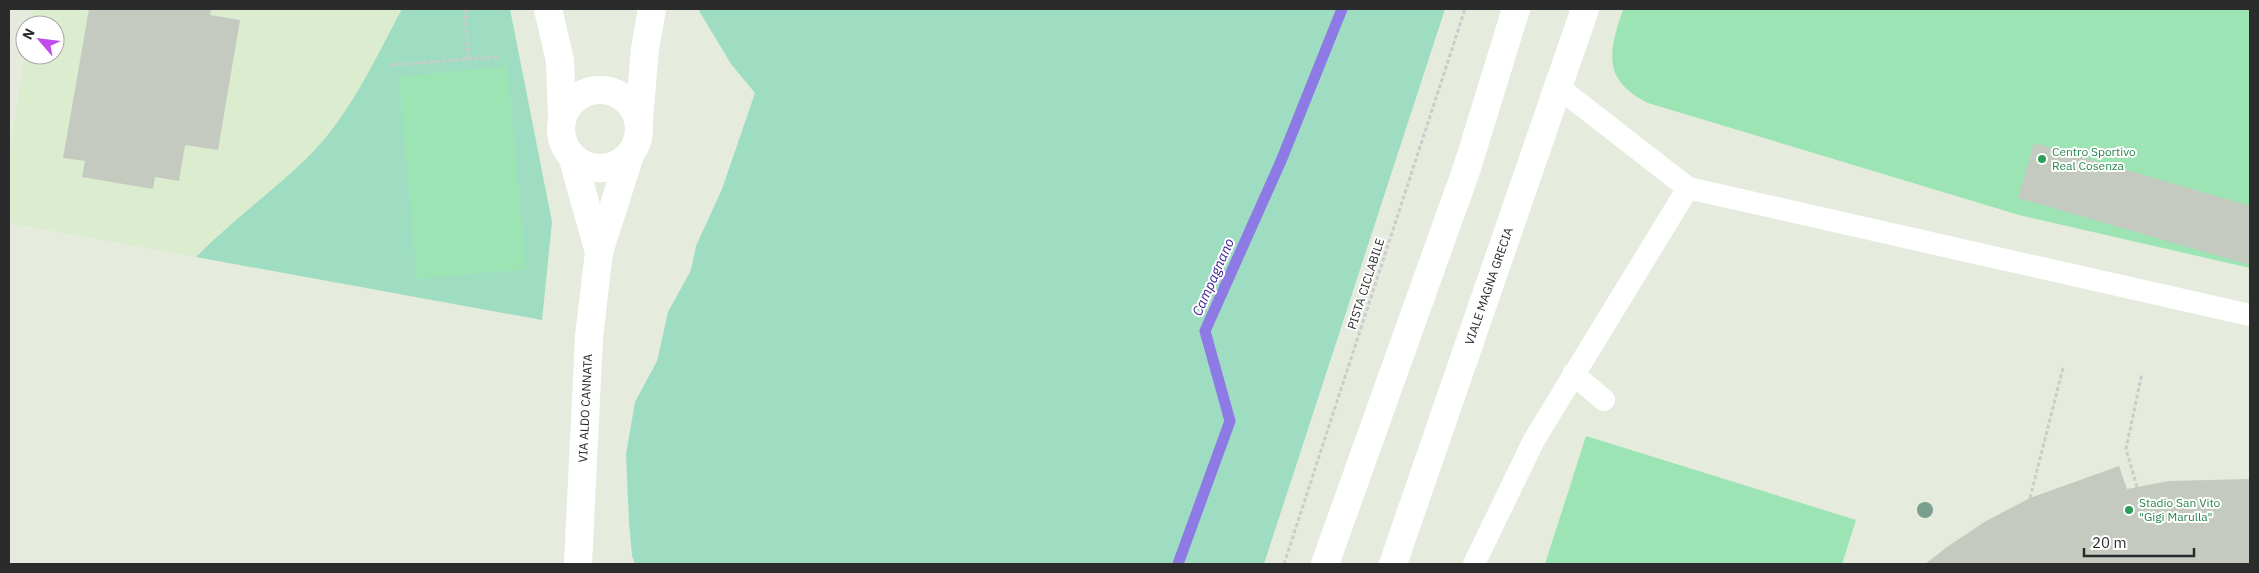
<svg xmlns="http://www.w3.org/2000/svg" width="2259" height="573" font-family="'IBM Plex Sans',sans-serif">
  <rect width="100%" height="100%" fill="#e5ecde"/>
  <path fill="#dbeccf" d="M 33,9 L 510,9 L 552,222 L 542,320 L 14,224 L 9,219 L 9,156 L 25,55 L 55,55 L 55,25 L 30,25 Z"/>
  <path fill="#9fddc3" d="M 402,9 L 510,9 L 552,222 L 542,320 L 196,257 C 231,222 270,193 305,160 C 348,119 374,61 402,9 Z
    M 698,9 L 1445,9 L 1264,564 L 635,564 L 632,556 L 629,522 L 626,454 L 635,402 L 657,361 L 668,312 L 691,270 L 696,246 L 722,189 L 755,93 L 731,64 Z"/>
  <path fill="#9ce4b4" d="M 1623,9 L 2250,9 L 2250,268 L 2019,215 L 1648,103 C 1601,79 1609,52 1623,9 Z
    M 507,66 L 526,269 L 417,279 L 399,77 Z
    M 1586,436 L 1856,520 L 1842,564 L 1545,564 Z"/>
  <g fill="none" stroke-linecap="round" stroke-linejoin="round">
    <path stroke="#8d7ae5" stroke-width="11" d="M 1178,564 L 1230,421 L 1205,331 L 1281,161 L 1342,9"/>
  </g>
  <path fill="#c5cac1" d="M 89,9 L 211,9 L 210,15 L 240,20 L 218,150 L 185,145 L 179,181 L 155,177 L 153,189 L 82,177 L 85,161 L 63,158 Z
    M 2034,143 L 2250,206 L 2250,265 L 2018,198 Z
    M 2119,466 L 2127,489 L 2168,481 L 2250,479 L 2250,564 L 1925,564 L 1947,547 L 1986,521 L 2030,498 Z"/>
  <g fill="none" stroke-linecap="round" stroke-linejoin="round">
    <path stroke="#ccc" stroke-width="3" stroke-dasharray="4 2.5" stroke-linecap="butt" d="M 465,9 L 468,59
      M 390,65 L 497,57
      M 2137,487 L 2126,449 L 2142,373
      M 2030,498 L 2063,368
      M 1284,564 L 1465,9"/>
    <path stroke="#fff" stroke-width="22" d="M 1558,87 L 1688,188 L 2250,315
      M 1573,374 L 1604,400
      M 1474,564 L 1534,440 L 1688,188"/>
    <g stroke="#fff" stroke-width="28">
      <path d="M 548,9 L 560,61 L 562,119"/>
      <circle cx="600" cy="129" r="39"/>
      <path d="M 639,119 L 645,49 L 652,9"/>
      <path d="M 572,156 L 599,252"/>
      <path id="s1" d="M 578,564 L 589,337 L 599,252 L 630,155"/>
    </g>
    <g stroke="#fff" stroke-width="28">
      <path d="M 1325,564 L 1467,168 L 1516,9"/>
      <path id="s2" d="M 1393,564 L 1585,9"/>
    </g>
  </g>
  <circle fill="#79a08f" cx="1925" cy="510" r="8"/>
  <g fill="#2e9e5b" stroke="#fff" stroke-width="2">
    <circle cx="2042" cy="159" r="5"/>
    <circle cx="2129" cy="510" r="5"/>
  </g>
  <g text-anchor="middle" stroke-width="4" stroke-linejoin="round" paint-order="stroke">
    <g font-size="12" fill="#27864d" stroke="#fff" text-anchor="start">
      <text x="2052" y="156">Centro Sportivo<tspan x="2052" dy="14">Real Cosenza</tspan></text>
      <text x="2139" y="507">Stadio San Vito<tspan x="2139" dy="14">"Gigi Marulla"</tspan></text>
    </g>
    <g font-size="12" fill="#2b2b2b" stroke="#fff">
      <text transform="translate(1366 284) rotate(-72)" y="4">PISTA CICLABILE</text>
      <text dy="4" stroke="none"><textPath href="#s2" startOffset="294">VIALE MAGNA GRECIA</textPath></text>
      <text dy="4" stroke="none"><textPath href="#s1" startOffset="156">VIA ALDO CANNATA</textPath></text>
    </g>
    <g font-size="14" font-style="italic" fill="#381991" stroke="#fff">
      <text transform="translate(1213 277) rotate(-66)" y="5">Campagnano</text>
    </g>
  </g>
  <rect width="2259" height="573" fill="none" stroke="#2b2b2b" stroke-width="20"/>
  <g transform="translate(40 40) rotate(298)"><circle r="24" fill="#ffffff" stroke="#aaaaaa"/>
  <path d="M0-4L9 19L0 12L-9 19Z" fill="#bf4ceb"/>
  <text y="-8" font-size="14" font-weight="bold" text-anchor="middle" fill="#2b2b2b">N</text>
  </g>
  <path d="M2084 548v8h110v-8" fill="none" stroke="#2b2b2b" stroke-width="2.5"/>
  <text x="2092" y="548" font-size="15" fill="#2b2b2b" stroke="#ffffff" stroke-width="4" paint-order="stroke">20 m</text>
</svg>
